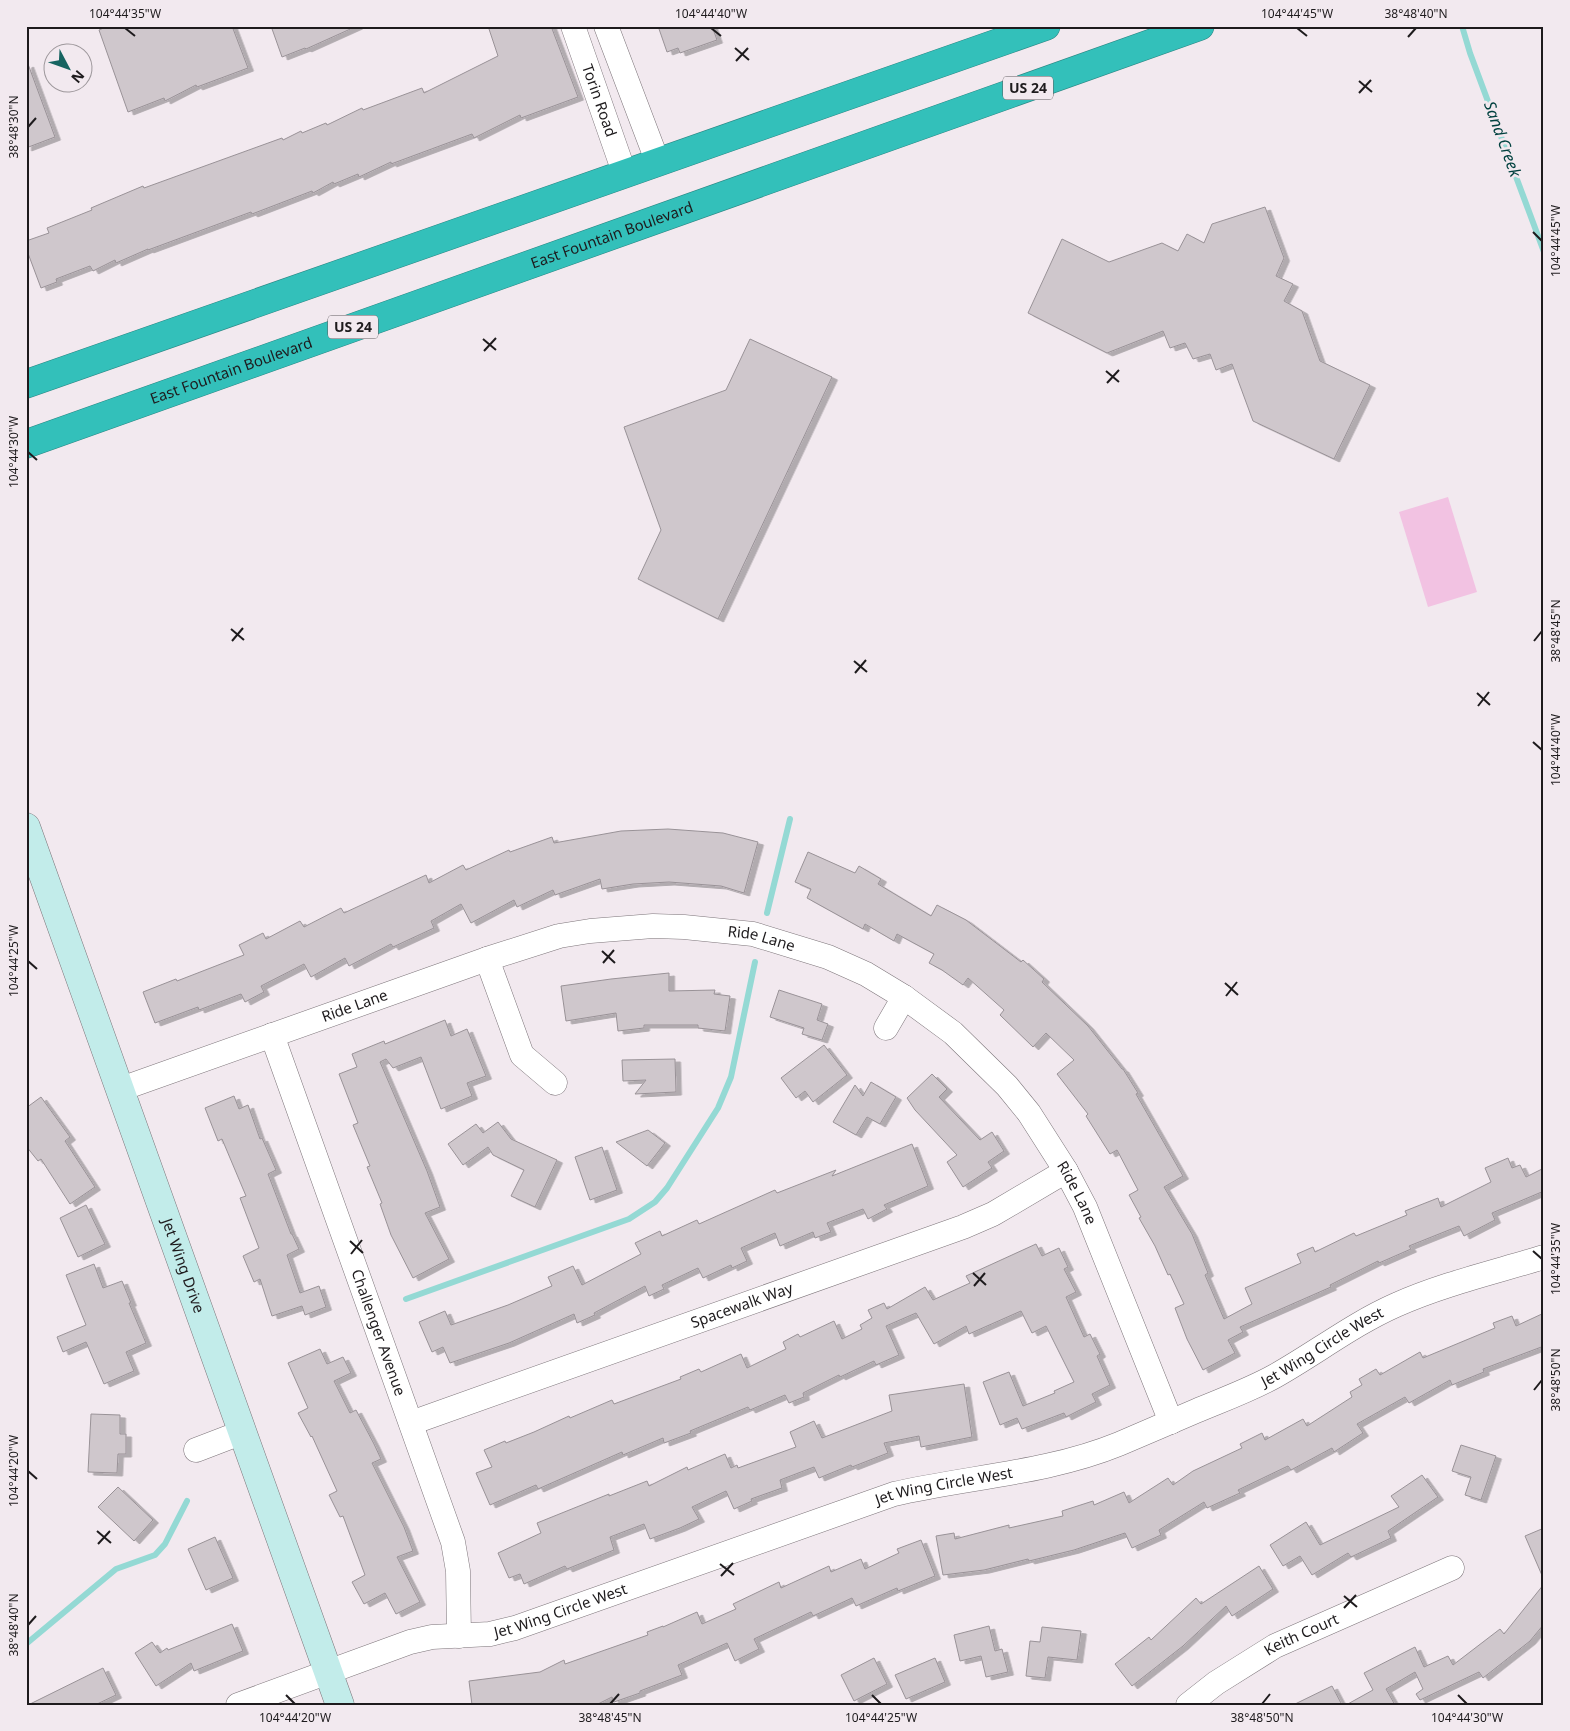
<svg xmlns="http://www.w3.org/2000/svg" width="1570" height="1731" font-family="'Noto Sans',sans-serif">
  <defs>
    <filter id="shadow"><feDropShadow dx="5.5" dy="3" stdDeviation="0" flood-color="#0004"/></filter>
  </defs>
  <rect width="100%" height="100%" fill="#f2e9ef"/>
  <path fill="#f2c2e2" d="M 1448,497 L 1477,592 L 1428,607 L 1399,512 Z"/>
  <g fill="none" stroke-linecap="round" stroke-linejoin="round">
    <path stroke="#94d9d4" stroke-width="6" d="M 1462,26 L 1470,53 L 1544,252
      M 767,913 L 790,819
      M 406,1299 L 629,1219 L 655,1202 L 667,1188 L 718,1108 L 731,1077 L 755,962
      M 26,1644 L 116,1569 L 155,1555 L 165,1544 L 187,1501"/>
  </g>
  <path fill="#cfc7cc" stroke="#999297" filter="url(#shadow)" d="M 108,26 L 232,26 L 248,68 L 197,87 L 196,85 L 165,101 L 164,98 L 128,112 L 99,30 Z
    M 271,26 L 357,26 L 306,49 L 305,48 L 282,57 Z
    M 488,26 L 551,26 L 578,97 L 521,118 L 520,115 L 474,138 L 472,134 L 391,164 L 391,162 L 359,177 L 358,174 L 334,184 L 333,182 L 313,193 L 312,191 L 252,214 L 251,212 L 148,250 L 148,249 L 116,263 L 115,260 L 93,271 L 90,266 L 56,279 L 57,282 L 41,288 L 26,248 L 26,241 L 49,233 L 47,228 L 92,210 L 91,208 L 143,186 L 144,188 L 282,138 L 283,140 L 301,131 L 302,133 L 326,123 L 327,125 L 362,108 L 363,110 L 422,88 L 424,93 L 498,56 Z
    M 658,26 L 712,26 L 717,40 L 680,53 L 678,48 L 667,52 Z
    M 28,64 L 55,137 L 26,148 L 26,65 Z
    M 1265,207 L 1284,258 L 1276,276 L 1293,284 L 1284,301 L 1302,311 L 1320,361 L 1370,385 L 1334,459 L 1253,421 L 1232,364 L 1216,370 L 1210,354 L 1193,359 L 1185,343 L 1170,348 L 1163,331 L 1107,353 L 1028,313 L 1062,239 L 1109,262 L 1162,243 L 1178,251 L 1187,234 L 1204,243 L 1212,224 Z
    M 750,339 L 832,377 L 718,619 L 638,579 L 661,530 L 624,427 L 726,390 Z
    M 668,829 L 723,833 L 758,842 L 744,893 L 721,886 L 669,882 L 633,884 L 602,889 L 600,879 L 555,895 L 553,890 L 517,907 L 514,900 L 471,923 L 461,904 L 431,921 L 434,928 L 393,947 L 391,944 L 349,966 L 345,958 L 311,977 L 304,964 L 261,986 L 264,992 L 245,1002 L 241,994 L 199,1010 L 198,1007 L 155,1023 L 143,992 L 176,979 L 177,981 L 244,955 L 239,945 L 263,933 L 266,939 L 300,921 L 304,927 L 341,908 L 344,913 L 426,875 L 429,883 L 463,865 L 466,870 L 509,850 L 510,852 L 552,837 L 554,843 L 621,831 Z
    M 808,852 L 855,873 L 859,866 L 881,879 L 878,884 L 931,916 L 937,905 L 966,920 L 1021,962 L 1023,960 L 1044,979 L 1042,982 L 1088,1026 L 1122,1069 L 1123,1069 L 1138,1093 L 1136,1094 L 1183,1176 L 1164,1187 L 1192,1234 L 1208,1273 L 1205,1275 L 1224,1319 L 1252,1304 L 1245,1288 L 1301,1263 L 1297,1254 L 1313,1247 L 1315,1252 L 1354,1233 L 1356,1236 L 1407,1215 L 1405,1211 L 1438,1198 L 1441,1207 L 1491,1182 L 1485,1168 L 1508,1158 L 1512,1168 L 1520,1165 L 1526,1177 L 1544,1168 L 1544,1191 L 1492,1213 L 1495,1220 L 1464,1236 L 1459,1226 L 1409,1246 L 1411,1249 L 1379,1263 L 1378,1261 L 1330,1285 L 1331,1287 L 1240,1327 L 1243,1332 L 1228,1340 L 1235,1353 L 1203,1370 L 1187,1339 L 1175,1308 L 1184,1304 L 1170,1274 L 1168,1275 L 1155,1246 L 1139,1218 L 1141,1217 L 1129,1195 L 1138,1190 L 1117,1150 L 1110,1154 L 1086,1116 L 1088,1114 L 1057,1074 L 1074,1060 L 1046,1033 L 1033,1047 L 1000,1015 L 1004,1010 L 968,978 L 963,985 L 942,970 L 929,963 L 934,954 L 897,934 L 894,941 L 865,924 L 863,929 L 807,898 L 811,889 L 795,882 Z
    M 669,973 L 669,991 L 715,990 L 714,994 L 730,996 L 725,1031 L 698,1028 L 698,1025 L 644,1025 L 644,1028 L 618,1031 L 616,1013 L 566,1021 L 561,986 L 611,979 Z
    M 779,990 L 822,1004 L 817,1020 L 828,1024 L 822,1040 L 802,1034 L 804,1028 L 770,1017 Z
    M 445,1020 L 451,1036 L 467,1029 L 486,1076 L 467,1083 L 472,1096 L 441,1109 L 421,1057 L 393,1068 L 386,1059 L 380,1062 L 427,1171 L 440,1207 L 425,1213 L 449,1259 L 413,1278 L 391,1235 L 380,1204 L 382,1203 L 367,1167 L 370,1166 L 353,1125 L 358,1123 L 339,1074 L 357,1067 L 352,1054 L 384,1041 L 385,1044 Z
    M 824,1045 L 847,1075 L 813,1102 L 805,1091 L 796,1098 L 781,1078 Z
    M 675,1059 L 676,1092 L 635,1094 L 646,1080 L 623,1081 L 622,1060 Z
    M 932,1074 L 947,1089 L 939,1097 L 980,1140 L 992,1132 L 1004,1151 L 988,1162 L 992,1168 L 963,1187 L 947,1162 L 957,1155 L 915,1110 L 907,1098 Z
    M 871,1082 L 896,1097 L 880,1124 L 867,1117 L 856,1135 L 833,1122 L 855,1085 L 863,1096 Z
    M 234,1096 L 239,1109 L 248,1105 L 260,1139 L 262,1138 L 276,1170 L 268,1174 L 291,1234 L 292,1234 L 299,1249 L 287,1255 L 300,1293 L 319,1286 L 326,1307 L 305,1315 L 302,1306 L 272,1316 L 260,1279 L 254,1282 L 243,1256 L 259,1248 L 240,1198 L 246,1196 L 222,1139 L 218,1141 L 205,1108 Z
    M 41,1097 L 70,1137 L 65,1141 L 95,1187 L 70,1204 L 41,1159 L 38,1161 L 26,1146 L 26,1108 Z
    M 498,1122 L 511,1139 L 557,1160 L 535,1207 L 511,1196 L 524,1170 L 493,1155 L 488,1147 L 463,1165 L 448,1144 L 476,1124 L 483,1133 Z
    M 648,1130 L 665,1143 L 647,1166 L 616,1142 Z
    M 912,1144 L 928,1186 L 884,1205 L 887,1209 L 868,1219 L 863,1209 L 827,1223 L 831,1232 L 815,1238 L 813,1232 L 780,1246 L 775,1233 L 741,1248 L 747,1261 L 732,1268 L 731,1265 L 703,1278 L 698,1268 L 662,1285 L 664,1289 L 649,1296 L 645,1286 L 594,1313 L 595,1315 L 577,1323 L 574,1314 L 509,1343 L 450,1363 L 443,1347 L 432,1352 L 419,1322 L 445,1311 L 451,1325 L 508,1305 L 552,1286 L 548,1277 L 573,1266 L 582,1285 L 641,1254 L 635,1243 L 660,1231 L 662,1236 L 697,1220 L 699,1224 L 775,1190 L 777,1193 L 836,1170 L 832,1176 Z
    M 602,1147 L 617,1190 L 590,1200 L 575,1157 Z
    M 86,1205 L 105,1244 L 78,1257 L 60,1218 Z
    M 1036,1244 L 1042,1256 L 1059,1248 L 1068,1267 L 1064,1269 L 1076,1292 L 1066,1297 L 1084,1337 L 1090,1334 L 1100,1354 L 1097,1356 L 1110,1385 L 1092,1394 L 1096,1402 L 1066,1417 L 1064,1413 L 1022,1429 L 1017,1418 L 1000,1425 L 983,1382 L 1009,1372 L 1023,1406 L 1055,1393 L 1054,1391 L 1074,1382 L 1046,1326 L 1032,1333 L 1021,1311 L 969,1334 L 966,1326 L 934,1344 L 916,1313 L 886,1326 L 899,1355 L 876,1365 L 874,1361 L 840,1377 L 839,1375 L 803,1393 L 804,1397 L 789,1403 L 785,1395 L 750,1410 L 748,1407 L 690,1431 L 691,1433 L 664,1443 L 663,1438 L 623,1455 L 622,1452 L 538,1489 L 536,1485 L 490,1505 L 476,1473 L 492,1467 L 484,1450 L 505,1441 L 506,1443 L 534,1432 L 569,1416 L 570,1418 L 612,1400 L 614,1404 L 681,1379 L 680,1377 L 699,1369 L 701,1372 L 741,1354 L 747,1368 L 786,1349 L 783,1342 L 798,1334 L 800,1337 L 834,1321 L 842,1339 L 862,1329 L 860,1325 L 872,1318 L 868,1310 L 884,1303 L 887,1309 L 925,1287 L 933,1300 L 970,1283 L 966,1276 Z
    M 94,1264 L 103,1288 L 122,1281 L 131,1303 L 129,1303 L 146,1343 L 126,1352 L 134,1371 L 104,1384 L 86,1342 L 63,1352 L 57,1337 L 86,1325 L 66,1275 Z
    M 1544,1313 L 1544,1346 L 1483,1369 L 1484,1372 L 1452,1385 L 1450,1380 L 1409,1403 L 1405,1397 L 1357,1424 L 1363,1433 L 1334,1452 L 1332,1448 L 1291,1470 L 1288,1466 L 1238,1490 L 1240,1493 L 1207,1508 L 1204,1502 L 1159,1530 L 1161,1535 L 1132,1548 L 1125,1533 L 1074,1550 L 1029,1561 L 1028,1559 L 984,1570 L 943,1575 L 936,1536 L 954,1533 L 955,1539 L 1009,1525 L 1009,1528 L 1063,1516 L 1062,1511 L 1093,1501 L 1094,1505 L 1124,1492 L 1129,1503 L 1168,1478 L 1173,1485 L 1193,1471 L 1242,1448 L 1240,1444 L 1262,1433 L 1265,1440 L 1303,1419 L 1307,1426 L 1352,1397 L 1350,1392 L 1362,1385 L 1359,1379 L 1376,1369 L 1380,1375 L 1420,1352 L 1423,1358 L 1495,1328 L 1493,1323 L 1512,1316 L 1516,1326 Z
    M 320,1349 L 327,1364 L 343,1357 L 351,1373 L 334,1381 L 350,1413 L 356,1410 L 374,1444 L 381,1459 L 372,1463 L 404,1527 L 413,1551 L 397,1557 L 420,1602 L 396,1614 L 385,1593 L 364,1604 L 352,1582 L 365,1575 L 343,1516 L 340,1517 L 329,1495 L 337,1491 L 312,1436 L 311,1437 L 298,1413 L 308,1408 L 288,1363 Z
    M 964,1384 L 972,1437 L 921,1447 L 919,1436 L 884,1443 L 888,1453 L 852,1467 L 851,1465 L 819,1478 L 814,1467 L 780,1480 L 782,1488 L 751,1499 L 752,1501 L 734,1509 L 726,1491 L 692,1507 L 699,1519 L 680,1528 L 650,1539 L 644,1524 L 610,1537 L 614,1550 L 567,1569 L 565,1566 L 524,1584 L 520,1574 L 509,1578 L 498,1553 L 541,1533 L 537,1523 L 609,1494 L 609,1496 L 647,1481 L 649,1486 L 687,1467 L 688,1470 L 725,1454 L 731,1468 L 737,1465 L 738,1468 L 796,1447 L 790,1432 L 814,1421 L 822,1438 L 892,1411 L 889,1395 Z
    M 91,1414 L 120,1415 L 120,1434 L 126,1434 L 126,1454 L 118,1454 L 117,1473 L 88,1472 Z
    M 1461,1445 L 1496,1456 L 1481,1500 L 1465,1495 L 1471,1477 L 1452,1471 Z
    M 1422,1475 L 1438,1497 L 1388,1531 L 1391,1538 L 1351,1557 L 1348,1553 L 1312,1575 L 1300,1556 L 1283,1566 L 1270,1545 L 1306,1522 L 1320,1545 L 1399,1507 L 1391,1496 Z
    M 118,1487 L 153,1520 L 134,1541 L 98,1507 Z
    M 1544,1528 L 1544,1580 L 1525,1536 Z
    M 215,1537 L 233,1578 L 206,1590 L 188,1549 Z
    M 921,1540 L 935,1576 L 898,1591 L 897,1588 L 856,1606 L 852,1598 L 813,1616 L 811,1612 L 754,1639 L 759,1649 L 735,1661 L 727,1643 L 678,1665 L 682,1675 L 640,1691 L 640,1693 L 614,1702 L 612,1697 L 596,1705 L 472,1705 L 469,1681 L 540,1672 L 564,1660 L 565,1664 L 648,1635 L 647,1632 L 663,1626 L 663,1627 L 697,1612 L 702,1624 L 736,1609 L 733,1604 L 779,1582 L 781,1588 L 829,1566 L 831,1572 L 861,1559 L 865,1569 L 899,1553 L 897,1549 Z
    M 1259,1566 L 1273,1589 L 1232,1616 L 1226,1606 L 1183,1646 L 1132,1686 L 1115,1664 L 1149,1637 L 1151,1640 L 1196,1598 L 1201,1604 Z
    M 1544,1584 L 1544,1624 L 1530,1641 L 1483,1678 L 1479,1672 L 1420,1700 L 1416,1694 L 1423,1689 L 1415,1672 L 1386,1689 L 1395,1705 L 1346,1705 L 1373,1690 L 1364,1673 L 1415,1647 L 1424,1667 L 1448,1656 L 1453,1665 L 1500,1629 L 1504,1634 Z
    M 232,1624 L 243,1651 L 194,1671 L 191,1663 L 156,1686 L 135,1653 L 152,1642 L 160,1653 L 167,1648 L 168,1650 Z
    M 989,1626 L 995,1651 L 1002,1649 L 1008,1672 L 986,1677 L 981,1656 L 960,1661 L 954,1635 Z
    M 1042,1627 L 1081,1631 L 1077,1660 L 1048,1657 L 1045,1678 L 1026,1676 L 1030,1641 L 1040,1642 Z
    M 874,1658 L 887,1684 L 854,1701 L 841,1675 Z
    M 935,1658 L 945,1682 L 906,1699 L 895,1675 Z
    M 103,1668 L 116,1695 L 95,1705 L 28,1705 Z
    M 1332,1686 L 1342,1705 L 1293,1705 Z"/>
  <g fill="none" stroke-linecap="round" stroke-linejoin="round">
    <g stroke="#7d757a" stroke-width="25">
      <g id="street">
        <path id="s1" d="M 573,26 L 625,175"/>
        <path d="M 606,26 L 658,163"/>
        <path d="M 487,959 L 522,1055 L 555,1083"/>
        <path d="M 886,1028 L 904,997"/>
        <path id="s2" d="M 272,1035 L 453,1542 L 458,1571 L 459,1636"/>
        <path id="s3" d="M 121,1089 L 487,959 L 559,936 L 590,931 L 653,926 L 684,927 L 753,934 L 828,957 L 866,974 L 904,997 L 953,1033 L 1007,1086 L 1029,1113 L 1066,1171 L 1085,1207 L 1171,1422"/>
        <path id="s4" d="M 411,1423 L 963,1227 L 993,1214 L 1066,1171"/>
        <path d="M 196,1450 L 243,1432"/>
        <path id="s5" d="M 238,1705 L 410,1642 L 432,1637 L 490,1634 L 515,1628 L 894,1494 C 968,1477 1048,1473 1119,1444 C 1145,1433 1170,1422 1196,1411 C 1222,1400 1250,1390 1275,1376 C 1316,1353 1353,1324 1396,1305 C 1443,1284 1495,1272 1544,1257"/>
        <path id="s6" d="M 1188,1705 L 1216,1683 L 1275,1646 L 1452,1568"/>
      </g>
    </g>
    <g stroke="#7d757a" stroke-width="29">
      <g id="secondary">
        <path id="s7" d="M 26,827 L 340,1705"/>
      </g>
    </g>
    <g stroke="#2c8683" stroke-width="29">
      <g id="highway">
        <path d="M 26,384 L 1046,26"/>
        <path id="s8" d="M 26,444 L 1200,26"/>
      </g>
    </g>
    <use href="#street" stroke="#fff" stroke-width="24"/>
    <use href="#secondary" stroke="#c2ecea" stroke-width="28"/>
    <use href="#highway" stroke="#33c0ba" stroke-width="28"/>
  </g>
  <path fill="none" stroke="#1e1b1d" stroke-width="2" d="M 125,28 L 135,36M 711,28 L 721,36M 1297,28 L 1307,36M 1408,37 L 1416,28M 735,48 L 749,60M 736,61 L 748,48M 1359,81 L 1372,92M 1359,93 L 1371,80M 28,127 L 36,118M 1533,232 L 1542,241M 483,339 L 496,350M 484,351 L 496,338M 1106,371 L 1119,382M 1107,383 L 1119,370M 28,452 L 37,460M 231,629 L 244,640M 232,641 L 243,628M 1534,641 L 1542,631M 854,661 L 867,672M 855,673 L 866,660M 1477,693 L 1490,705M 1478,706 L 1489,692M 1533,742 L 1542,750M 602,951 L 615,963M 28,961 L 37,969M 603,963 L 614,950M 1225,983 L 1238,995M 1226,996 L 1237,982M 350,1241 L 363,1253M 1533,1251 L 1542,1259M 351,1254 L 362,1240M 973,1273 L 986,1285M 974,1286 L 985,1273M 1534,1390 L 1542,1380M 28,1471 L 37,1479M 97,1531 L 111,1543M 98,1544 L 110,1531M 720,1564 L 734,1575M 721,1576 L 733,1563M 1344,1596 L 1357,1607M 1344,1608 L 1356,1595M 28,1625 L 36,1616M 286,1695 L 295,1704M 872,1695 L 881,1704M 1458,1695 L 1467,1704M 610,1704 L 619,1694M 1262,1704 L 1270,1694"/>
  <g text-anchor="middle" stroke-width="5" stroke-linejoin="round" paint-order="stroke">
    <g fill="#f2e9ef" stroke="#5e595c" stroke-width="1">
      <rect x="1003" y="76.5" width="50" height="23" rx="4"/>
      <rect x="328" y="315.5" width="50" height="23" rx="4"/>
    </g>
    <g font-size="14" font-weight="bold" fill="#1e1b1d">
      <text x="1028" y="93">US 24</text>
      <text x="353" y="332">US 24</text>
    </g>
    <g font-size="15" fill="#1e1b1d" stroke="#f2e9ef">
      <text dy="5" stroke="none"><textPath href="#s1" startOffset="79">Torin Road</textPath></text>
      <text dy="5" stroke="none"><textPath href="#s8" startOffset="622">East Fountain Boulevard</textPath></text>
      <text dy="5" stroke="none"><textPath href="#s8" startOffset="218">East Fountain Boulevard</textPath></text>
      <text dy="5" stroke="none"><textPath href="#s3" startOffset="668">Ride Lane</textPath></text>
      <text dy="5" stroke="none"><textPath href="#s3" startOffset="248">Ride Lane</textPath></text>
      <text dy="5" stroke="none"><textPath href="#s3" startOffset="1088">Ride Lane</textPath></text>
      <text dy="5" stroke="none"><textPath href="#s7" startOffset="466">Jet Wing Drive</textPath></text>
      <text dy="5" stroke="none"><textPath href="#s4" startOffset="351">Spacewalk Way</textPath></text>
      <text dy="5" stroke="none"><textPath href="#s2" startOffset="316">Challenger Avenue</textPath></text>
      <text dy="5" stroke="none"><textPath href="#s5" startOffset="1148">Jet Wing Circle West</textPath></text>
      <text dy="5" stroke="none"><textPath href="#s5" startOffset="742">Jet Wing Circle West</textPath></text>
      <text dy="5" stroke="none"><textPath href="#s5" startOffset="338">Jet Wing Circle West</textPath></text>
      <text dy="5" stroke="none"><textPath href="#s6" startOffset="134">Keith Court</textPath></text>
    </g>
    <g font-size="16" font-style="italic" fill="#00413f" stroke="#f2e9ef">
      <text transform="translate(1503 139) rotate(70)" y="6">Sand Creek</text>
    </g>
  </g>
  <rect width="1570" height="1731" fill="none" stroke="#f2e9ef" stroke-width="55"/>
  <g transform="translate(68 68) rotate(131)"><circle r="24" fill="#f2e9ef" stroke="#9d979b"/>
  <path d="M0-4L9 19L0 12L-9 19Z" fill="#166461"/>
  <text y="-8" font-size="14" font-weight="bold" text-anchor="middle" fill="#1e1b1d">N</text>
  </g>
  <rect x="28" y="28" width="1514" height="1676" fill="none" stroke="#1e1b1d" stroke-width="2"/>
  <g font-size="12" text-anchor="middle" fill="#1e1b1d">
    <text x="125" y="18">104°44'35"W</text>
    <text x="711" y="18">104°44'40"W</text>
    <text x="1297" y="18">104°44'45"W</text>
    <text x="1416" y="18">38°48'40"N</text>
    <text transform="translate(14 127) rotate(-90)" y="4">38°48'30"N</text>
    <text transform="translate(1556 241) rotate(-90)" y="4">104°44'45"W</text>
    <text transform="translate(14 452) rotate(-90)" y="4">104°44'30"W</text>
    <text transform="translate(1556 631) rotate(-90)" y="4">38°48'45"N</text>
    <text transform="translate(1556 750) rotate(-90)" y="4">104°44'40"W</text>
    <text transform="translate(14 961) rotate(-90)" y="4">104°44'25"W</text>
    <text transform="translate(1556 1259) rotate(-90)" y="4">104°44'35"W</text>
    <text transform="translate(1556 1380) rotate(-90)" y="4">38°48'50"N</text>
    <text transform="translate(14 1471) rotate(-90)" y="4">104°44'20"W</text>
    <text transform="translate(14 1625) rotate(-90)" y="4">38°48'40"N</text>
    <text x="295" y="1722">104°44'20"W</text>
    <text x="610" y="1722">38°48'45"N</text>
    <text x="881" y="1722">104°44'25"W</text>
    <text x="1262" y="1722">38°48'50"N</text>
    <text x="1467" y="1722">104°44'30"W</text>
  </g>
</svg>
